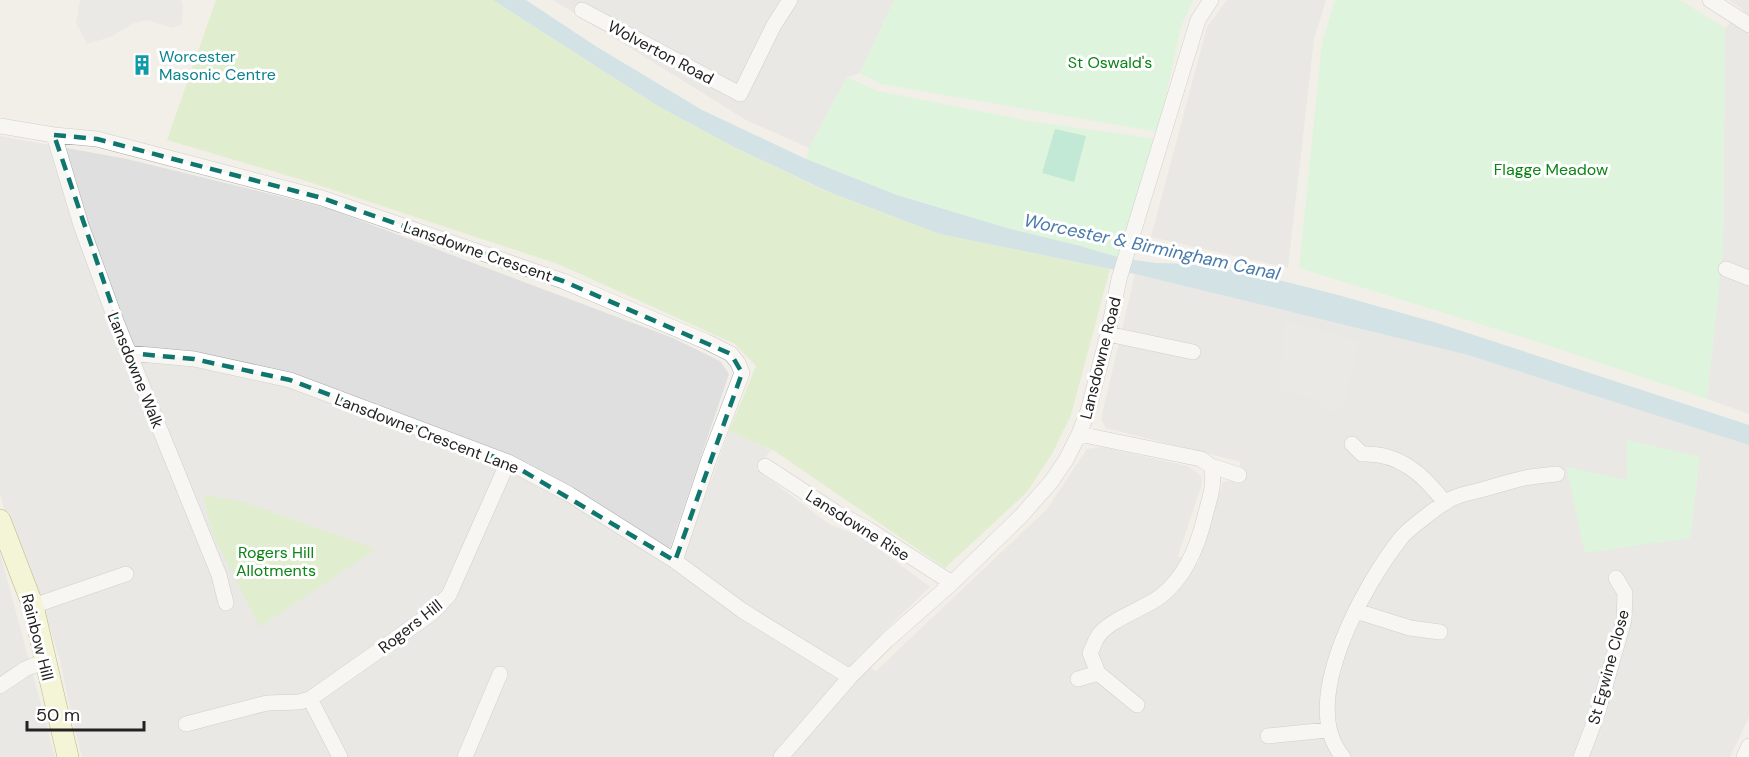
<svg xmlns="http://www.w3.org/2000/svg" width="1749" height="757" font-family="'DM Sans',sans-serif">
  <rect width="100%" height="100%" fill="#f2efe9"/>
  <path fill="#e0dfdf" d="M 553,0 L 894,0 L 860,73 L 847,77 L 809,148 L 746,120 Z
    M 1227,0 L 1326,0 L 1314,39 L 1288,268 L 1151,237 L 1207,27 Z
    M 1729,0 L 1749,0 L 1749,414 L 1707,399 L 1723,248 L 1725,28 L 1744,10 Z
    M 0,136 L 127,159 L 327,208 L 673,338 L 720,361 L 729,374 L 666,560 L 679,570 L 729,431 L 771,450 L 756,469 L 829,524 L 863,537 L 930,587 L 855,659 L 876,671 L 1047,509 L 1087,449 L 1102,447 L 1187,466 L 1198,473 L 1202,479 L 1201,487 L 1178,556 L 1198,564 L 1223,482 L 1236,480 L 1241,462 L 1106,428 L 1101,419 L 1135,274 L 1468,355 L 1694,427 L 1749,445 L 1749,717 L 1730,757 L 82,757 L 70,709 L 60,660 L 37,586 L 7,519 L 0,494 Z
    M 0,553 L 36,686 L 55,757 L 0,757 Z"/>
  <path fill="#cdebb0" d="M 216,0 L 493,0 L 658,106 L 734,147 L 830,193 L 940,234 L 1110,269 L 1071,415 L 1052,454 L 1027,492 L 945,568 L 776,452 L 729,431 L 756,366 L 735,344 L 558,264 L 306,181 L 167,140 Z
    M 203,495 L 241,501 L 376,549 L 260,627 L 213,535 Z"/>
  <path fill="#c8facc" d="M 894,0 L 1193,0 L 1181,27 L 1158,132 L 881,84 L 860,73 Z
    M 1335,0 L 1680,0 L 1725,28 L 1723,248 L 1707,399 L 1532,340 L 1299,268 L 1322,43 Z
    M 847,77 L 877,91 L 1029,121 L 1157,139 L 1121,258 L 1080,246 L 1007,228 L 898,195 L 806,159 L 809,148 Z
    M 1627,440 L 1700,457 L 1690,538 L 1585,553 L 1566,467 L 1627,480 Z"/>
  <path fill="#88e0be" d="M 1055,129 L 1086,136 L 1074,182 L 1042,173 Z"/>
  <path fill="#e2e2e2" d="M 80,0 L 181,0 L 183,4 L 182,24 L 173,28 L 147,20 L 134,23 L 110,37 L 87,44 L 76,23 Z
    M 1284,321 L 1360,341 L 1344,408 L 1330,414 L 1316,400 L 1279,389 Z"/>
  <path fill="#aad3df" d="M 493,0 L 526,0 L 597,47 L 702,110 L 806,159 L 897,195 L 1007,228 L 1080,246 L 1121,258 L 1156,263 L 1197,264 L 1259,275 L 1338,295 L 1437,323 L 1749,425 L 1749,445 L 1468,355 L 1135,274 L 940,234 L 831,193 L 734,147 L 658,106 Z"/>
  <g fill="none" stroke-linecap="round" stroke-linejoin="round">
    <g stroke="#a9a9a9" stroke-width="16">
      <path id="minor" d="M 1710,0 L 1749,25
        M 582,10 L 740,94 L 774,25 L 790,0
        M 0,126 L 54,135 L 97,139 L 322,198 L 563,281 L 707,342 L 731,354 L 738,363 L 742,373 L 708,462 L 675,561
        M 54,135 L 81,225 L 116,321 L 219,575 L 226,603
        M 1726,269 L 1749,278
        M 1108,334 L 1193,352
        M 128,353 L 194,359 L 290,380 L 508,462 L 569,494 L 675,561 L 743,611 L 850,677
        M 1079,434 L 1201,459 L 1211,466 L 1239,475
        M 1352,444 L 1362,454 C 1399,452 1424,475 1445,503
        M 765,466 L 837,513 L 868,529 L 952,583
        M 33,606 L 126,574
        M 1356,611 L 1410,628 L 1440,632
        M 1078,679 L 1098,673
        M 0,686 L 25,669 L 45,661
        M 310,699 L 340,757
        M 1137,705 L 1098,673 L 1090,653 C 1093,647 1095,641 1098,636 C 1110,619 1144,609 1161,596 C 1185,577 1198,546 1205,516 C 1209,500 1216,483 1211,466
        M 186,724 L 267,703 L 299,702 L 310,699 L 432,613 L 449,595 L 508,462
        M 1268,736 L 1328,730
        M 465,757 L 500,674
        M 781,757 L 850,677 L 886,641 L 952,583 L 1020,517 L 1051,482 L 1066,460 L 1079,434 L 1088,411 L 1108,334 L 1119,279 L 1198,20 L 1211,0
        M 1343,757 C 1297,703 1364,585 1401,538 C 1407,530 1441,504 1451,499 C 1458,495 1468,493 1477,491 C 1493,487 1509,481 1525,478 C 1535,476 1546,475 1557,474
        M 1581,757 L 1597,715 L 1624,620 L 1625,593 L 1616,578
        M 1744,757 L 1749,746"/>
    </g>
    <g stroke="#707d05" stroke-width="22">
      <path id="secondary" d="M 0,520 L 33,606 L 68,757"/>
    </g>
    <use href="#minor" stroke="#fff" stroke-width="15"/>
    <use href="#secondary" stroke="#f7fabf" stroke-width="21"/>
  </g>
  <path d="M0 0H1749V757H0ZM 54,135 L 97,139 L 322,198 L 563,281 L 731,354 L 742,373 L 675,561 L 508,462 L 290,380 L 194,359 L 128,353 Z" fill="#f2efe9" fill-opacity=".55" fill-rule="evenodd"/>
  <path fill="none" stroke="#0f766e" stroke-width="4.5" stroke-dasharray="12 8" stroke-linejoin="round" d="M 54,135 L 97,139 L 322,198 L 563,281 L 731,354 L 742,373 L 675,561 L 508,462 L 290,380 L 194,359 L 128,353 Z"/>
  <defs>
    <g id="building-bare" transform="scale(1.62)"><path d="M-4-6H4V6H1V3H-1V6H-4ZM-2.5-4.3h1.7v1.8h-1.7ZM.8-4.3h1.7v1.8H.8ZM-2.5-1h1.7V.8h-1.7ZM.8-1h1.7V.8H.8Z" fill="#0f9aa8" stroke="#fff" stroke-width="2.5" paint-order="stroke"/></g>
  </defs>
  <g fill-rule="evenodd">
    <use href="#building-bare" x="142" y="65"/>
  </g>
  <g text-anchor="middle" stroke-width="6" stroke-linejoin="round" paint-order="stroke">
    <g font-size="16" fill="#222" stroke="#fff">
      <text transform="translate(661 52) rotate(28)" y="6">Wolverton Road</text>
      <text transform="translate(478 251) rotate(19)" y="6">Lansdowne Crescent</text>
      <text transform="translate(1100 358) rotate(-76)" y="6">Lansdowne Road</text>
      <text transform="translate(136 370) rotate(68)" y="6">Lansdowne Walk</text>
      <text transform="translate(427 433) rotate(21)" y="6">Lansdowne Crescent Lane</text>
      <text transform="translate(858 525) rotate(32)" y="6">Lansdowne Rise</text>
      <text transform="translate(410 626) rotate(-38)" y="6">Rogers Hill</text>
      <text transform="translate(38 637) rotate(76)" y="6">Rainbow Hill</text>
      <text transform="translate(1608 667) rotate(-75)" y="6">St Egwine Close</text>
    </g>
    <g font-size="16" fill="#0d838f" stroke="#fff" text-anchor="start">
      <text x="159" y="62">Worcester<tspan x="159" dy="18">Masonic Centre</tspan></text>
    </g>
    <g font-size="16" fill="#0c8416" stroke="#fff">
      <text x="1110" y="68">St Oswald's</text>
      <text x="1551" y="175">Flagge Meadow</text>
      <text x="276" y="558">Rogers Hill<tspan x="276" dy="18">Allotments</tspan></text>
    </g>
    <g font-size="18" font-style="italic" fill="#4a7aab" stroke="#fff">
      <text transform="translate(1152 247) rotate(12)" y="6">Worcester &amp; Birmingham Canal</text>
    </g>
  </g>
  <path d="M27 721v9h117v-9" fill="none" stroke="#222222" stroke-width="3"/>
  <text x="36" y="721" font-size="18" fill="#222222" stroke="#ffffff" stroke-width="4.5" paint-order="stroke">50 m</text>
</svg>
